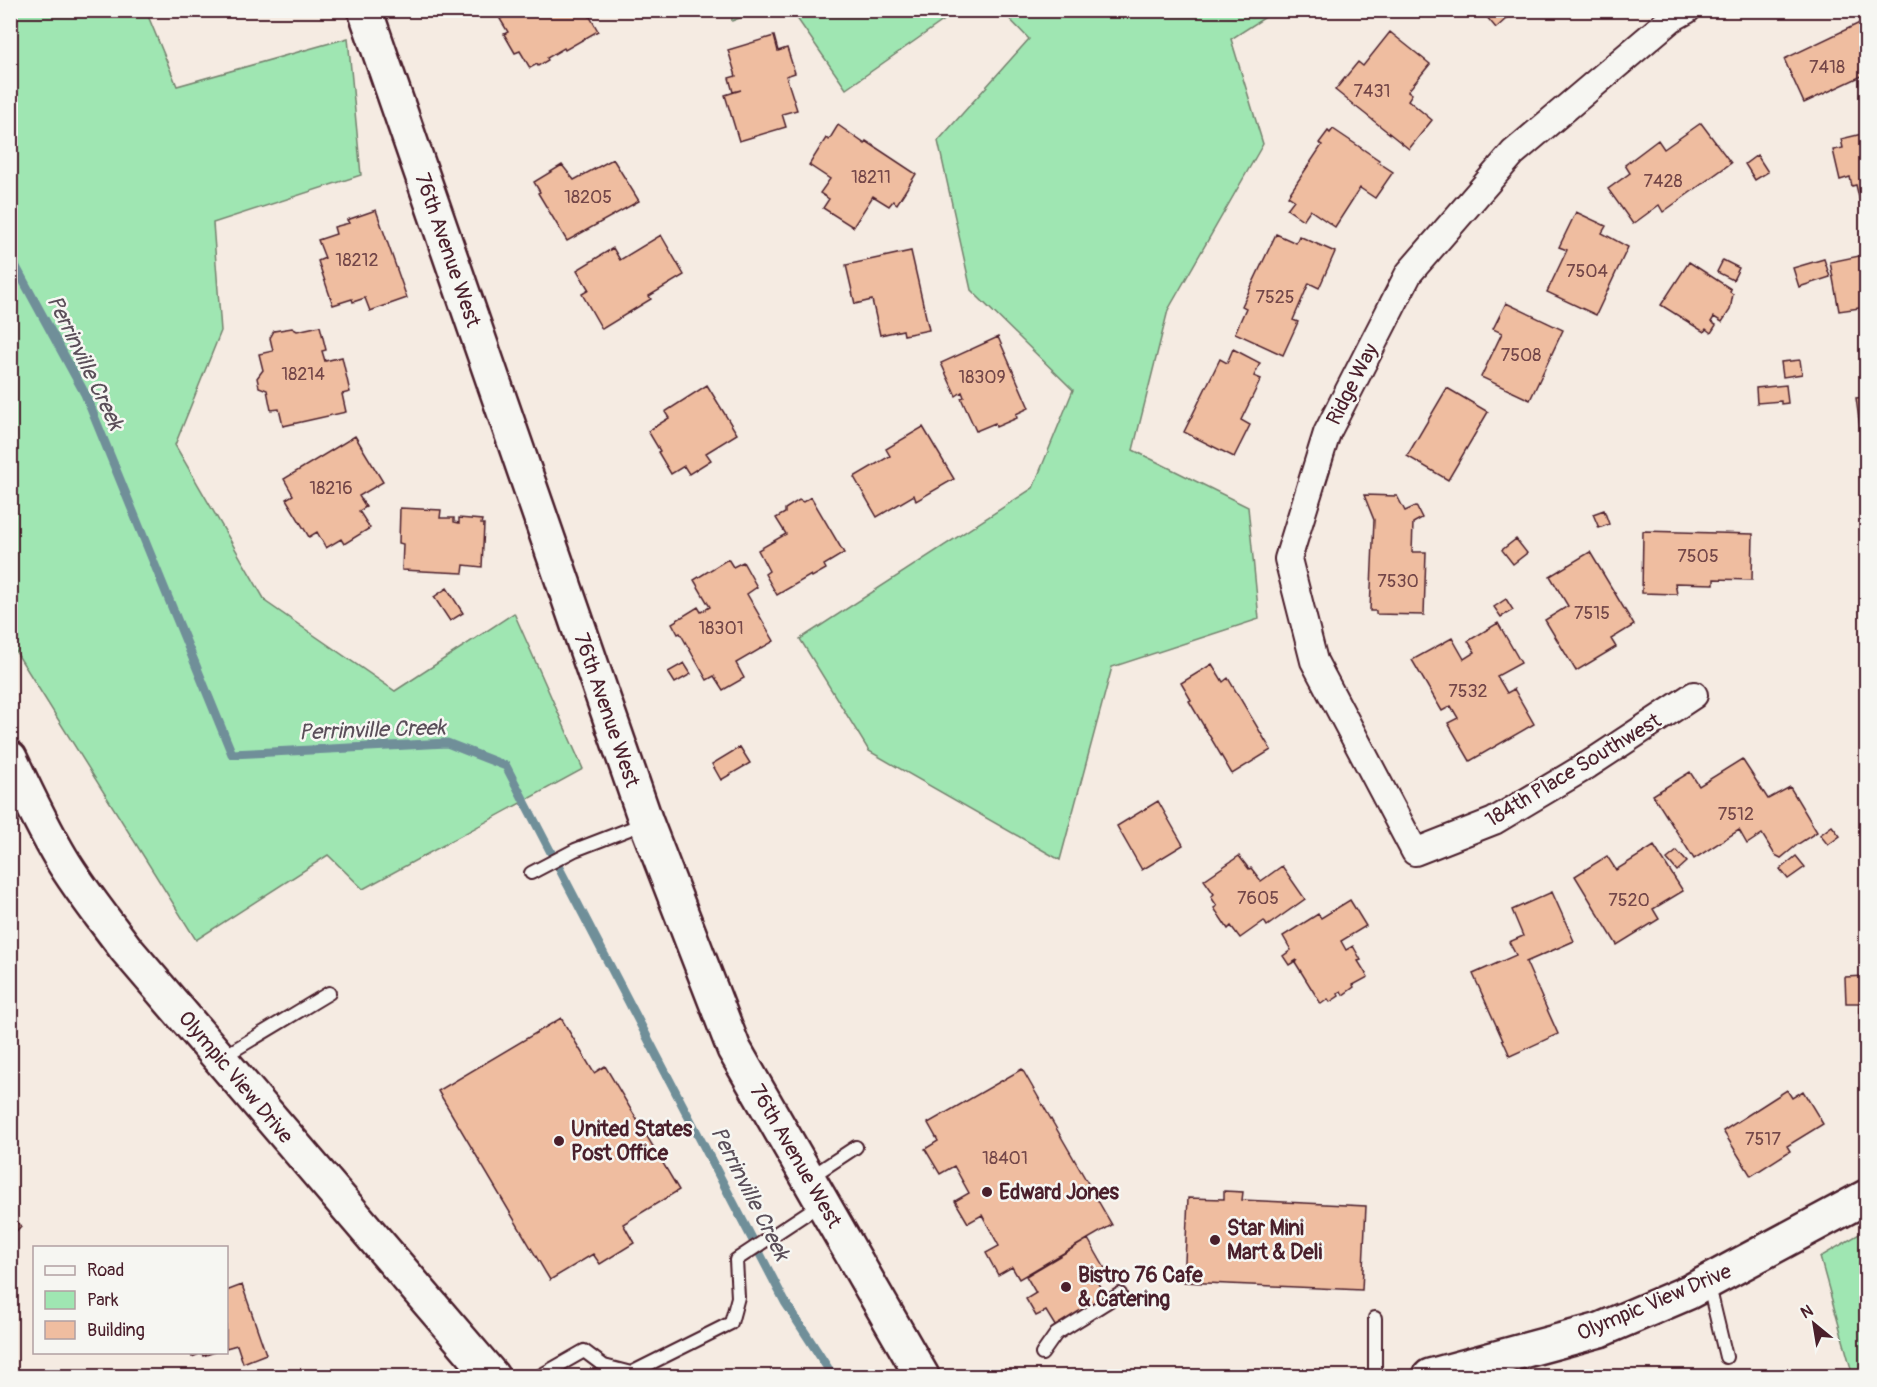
<svg xmlns="http://www.w3.org/2000/svg" width="1877" height="1387" font-family="Pangolin,sans-serif">
  <rect width="100%" height="100%" fill="#f5ebe2"/>
  <filter id="ink" filterUnits="userSpaceOnUse"><feTurbulence type="fractalNoise" baseFrequency=".0167" numOctaves="2"/><feDisplacementMap in="SourceGraphic" scale="12" xChannelSelector="R" yChannelSelector="G"/><feConvolveMatrix kernelMatrix="1 2 1 2 8 2 1 2 1" color-interpolation-filters="sRGB"/></filter>
  <g filter="url(#ink)">
    <path fill="#9fe6b2" stroke="#74826e" stroke-width="1.5" d="M 11,10 L 146,11 L 177,86 L 348,38 L 361,175 L 213,223 L 221,331 L 175,445 L 266,602 L 395,691 L 514,613 L 583,769 L 363,889 L 328,855 L 196,940 L 11,644 Z
      M 731,10 L 758,10 L 758,11 L 732,21 Z
      M 792,11 L 957,11 L 846,89 Z
      M 1002,11 L 1275,11 L 1231,39 L 1263,144 L 1168,310 L 1133,450 L 1248,507 L 1259,619 L 1112,667 L 1060,860 L 869,751 L 800,639 L 1033,488 L 1073,390 L 971,290 L 938,141 L 1029,39 Z
      M 1866,1230 L 1866,1376 L 1853,1376 L 1820,1257 Z"/>
    <g fill="none" stroke-linecap="round" stroke-linejoin="round">
      <path stroke="#708f99" stroke-width="9" d="M 10,256 L 85,394 L 232,754 L 447,743 L 506,766 L 785,1302 L 833,1376"/>
    </g>
    <path fill="#efbda0" stroke="#4a1f2b" stroke-width="1.5" d="M 515,10 L 586,10 L 598,31 L 565,50 L 564,48 L 547,58 L 548,60 L 538,66 L 537,64 L 530,68 L 520,51 L 515,53 L 504,34 L 508,32 L 500,19 Z
      M 1481,10 L 1516,10 L 1496,28 Z
      M 1866,20 L 1866,74 L 1804,103 L 1784,59 Z
      M 1390,32 L 1430,64 L 1408,91 L 1412,94 L 1408,100 L 1432,120 L 1409,149 L 1335,90 L 1358,62 L 1363,66 Z
      M 774,36 L 778,51 L 787,48 L 795,73 L 786,76 L 797,110 L 782,114 L 786,127 L 739,141 L 725,95 L 741,90 L 733,92 L 729,78 L 736,76 L 728,50 Z
      M 1701,123 L 1731,163 L 1663,212 L 1659,205 L 1633,224 L 1608,189 L 1630,173 L 1625,165 L 1658,140 L 1664,149 Z
      M 838,125 L 865,144 L 866,141 L 916,174 L 897,204 L 893,201 L 889,206 L 873,196 L 853,227 L 823,208 L 829,199 L 820,193 L 830,179 L 809,165 L 826,138 L 829,140 Z
      M 1333,129 L 1379,160 L 1378,162 L 1393,172 L 1375,198 L 1360,188 L 1335,227 L 1310,210 L 1303,220 L 1287,209 L 1294,200 L 1288,196 L 1322,145 L 1319,143 L 1328,131 L 1330,133 Z
      M 1866,133 L 1866,217 L 1864,218 L 1856,185 L 1852,186 L 1850,177 L 1840,180 L 1833,150 L 1843,148 L 1841,139 Z
      M 1757,155 L 1768,172 L 1755,180 L 1745,164 Z
      M 613,159 L 639,201 L 567,241 L 538,193 L 540,192 L 534,182 L 562,165 L 574,180 Z
      M 376,210 L 407,298 L 370,311 L 365,298 L 353,302 L 352,299 L 333,305 L 318,261 L 325,258 L 318,240 L 336,234 L 334,227 L 349,223 L 347,220 Z
      M 1576,212 L 1606,226 L 1602,233 L 1628,247 L 1596,315 L 1547,292 L 1567,250 L 1559,247 Z
      M 1276,234 L 1296,243 L 1299,236 L 1335,252 L 1319,288 L 1309,283 L 1293,320 L 1298,322 L 1283,355 L 1235,333 L 1246,308 L 1242,306 Z
      M 661,235 L 684,275 L 649,296 L 651,299 L 602,329 L 582,294 L 589,290 L 577,270 L 613,248 L 620,260 Z
      M 911,251 L 929,330 L 904,335 L 903,330 L 880,335 L 872,300 L 855,304 L 846,265 Z
      M 1859,256 L 1860,257 L 1866,256 L 1866,307 L 1839,311 L 1830,262 Z
      M 1824,259 L 1830,277 L 1799,287 L 1793,268 Z
      M 1723,260 L 1739,268 L 1733,280 L 1717,272 Z
      M 1689,262 L 1731,289 L 1730,292 L 1733,294 L 1730,310 L 1722,322 L 1714,317 L 1711,322 L 1716,325 L 1711,333 L 1706,329 L 1704,332 L 1661,305 Z
      M 1506,303 L 1563,330 L 1530,400 L 1481,377 L 1502,333 L 1493,329 Z
      M 320,326 L 326,350 L 322,351 L 325,361 L 342,357 L 350,392 L 342,394 L 346,412 L 283,426 L 279,409 L 271,410 L 267,390 L 259,387 L 257,378 L 263,370 L 259,354 L 273,351 L 270,338 L 274,331 L 292,328 L 297,331 Z
      M 998,337 L 1029,408 L 1016,414 L 1017,418 L 996,427 L 995,423 L 976,431 L 961,398 L 964,397 L 962,392 L 956,396 L 941,363 Z
      M 1233,349 L 1260,363 L 1254,376 L 1261,379 L 1241,420 L 1250,425 L 1234,457 L 1184,432 L 1220,359 L 1227,363 Z
      M 1800,360 L 1802,374 L 1783,377 L 1781,362 Z
      M 707,385 L 737,434 L 706,453 L 711,460 L 689,474 L 684,466 L 671,474 L 658,452 L 660,451 L 648,431 L 669,418 L 665,412 Z
      M 1786,385 L 1788,403 L 1781,404 L 1781,401 L 1757,403 L 1756,388 Z
      M 1447,388 L 1488,412 L 1448,480 L 1407,456 Z
      M 1866,397 L 1866,472 L 1856,398 Z
      M 923,427 L 954,479 L 916,501 L 914,495 L 877,517 L 854,477 L 890,456 L 886,449 Z
      M 355,436 L 383,482 L 359,496 L 366,507 L 359,511 L 370,528 L 344,544 L 341,539 L 326,548 L 317,532 L 309,537 L 286,499 L 293,495 L 284,479 Z
      M 1364,495 L 1397,496 L 1405,511 L 1416,506 L 1422,518 L 1413,523 L 1412,552 L 1426,552 L 1424,615 L 1376,614 L 1376,611 L 1370,611 L 1374,520 Z
      M 811,497 L 844,553 L 824,565 L 826,569 L 812,577 L 811,575 L 777,595 L 765,574 L 769,571 L 758,550 L 786,534 L 776,518 L 785,513 L 785,509 L 799,500 L 803,502 Z
      M 400,508 L 441,510 L 440,518 L 454,518 L 454,522 L 459,523 L 459,518 L 482,520 L 481,524 L 484,524 L 482,567 L 464,565 L 463,573 L 402,570 L 403,544 L 399,543 Z
      M 1604,510 L 1609,524 L 1599,528 L 1593,514 Z
      M 1643,531 L 1753,534 L 1752,580 L 1714,579 L 1714,584 L 1675,583 L 1677,594 L 1642,593 Z
      M 1516,539 L 1527,553 L 1513,564 L 1502,550 Z
      M 1590,552 L 1634,625 L 1611,639 L 1616,647 L 1576,671 L 1545,620 L 1568,606 L 1550,576 Z
      M 728,559 L 733,567 L 743,562 L 757,587 L 747,594 L 774,641 L 736,663 L 744,678 L 723,690 L 714,676 L 707,680 L 680,633 L 678,634 L 672,623 L 698,607 L 701,612 L 710,607 L 694,580 Z
      M 447,588 L 463,613 L 450,621 L 434,597 Z
      M 1506,599 L 1513,610 L 1501,617 L 1494,607 Z
      M 1498,623 L 1521,663 L 1497,676 L 1507,693 L 1514,689 L 1534,724 L 1470,761 L 1448,723 L 1458,718 L 1451,706 L 1442,711 L 1412,660 L 1452,638 L 1464,659 L 1475,652 L 1468,641 Z
      M 684,663 L 691,674 L 675,683 L 668,672 Z
      M 1212,664 L 1223,682 L 1228,678 L 1271,750 L 1232,774 L 1189,701 L 1191,700 L 1181,683 Z
      M 740,747 L 750,763 L 721,780 L 712,764 Z
      M 1742,759 L 1768,799 L 1790,787 L 1817,832 L 1798,844 L 1781,858 L 1775,855 L 1762,834 L 1747,844 L 1739,830 L 1694,859 L 1653,795 L 1690,772 L 1699,786 Z
      M 1158,801 L 1183,845 L 1142,870 L 1117,826 Z
      M 1832,826 L 1840,836 L 1828,845 L 1820,835 Z
      M 1654,846 L 1683,891 L 1653,909 L 1659,919 L 1617,945 L 1575,876 L 1607,856 L 1616,870 Z
      M 1677,851 L 1687,862 L 1677,871 L 1667,859 Z
      M 1239,856 L 1249,869 L 1251,868 L 1261,881 L 1282,866 L 1305,899 L 1267,926 L 1264,921 L 1240,938 L 1231,926 L 1228,929 L 1214,908 L 1217,906 L 1211,897 L 1214,894 L 1204,880 Z
      M 1796,856 L 1805,867 L 1788,879 L 1780,869 Z
      M 1552,892 L 1574,941 L 1526,962 L 1558,1034 L 1510,1056 L 1473,974 L 1516,955 L 1509,942 L 1523,936 L 1512,910 Z
      M 1350,900 L 1366,926 L 1341,941 L 1346,950 L 1353,946 L 1361,960 L 1358,961 L 1368,977 L 1353,985 L 1354,987 L 1343,995 L 1341,991 L 1338,994 L 1339,996 L 1330,1002 L 1328,999 L 1321,1004 L 1295,962 L 1297,960 L 1289,965 L 1283,956 L 1291,950 L 1283,936 L 1318,914 L 1321,918 Z
      M 1866,976 L 1866,1085 L 1864,1085 L 1859,1003 L 1846,1003 L 1845,977 Z
      M 561,1018 L 594,1073 L 605,1066 L 679,1190 L 623,1224 L 634,1243 L 600,1264 L 593,1254 L 550,1280 L 438,1091 Z
      M 1022,1069 L 1112,1225 L 1019,1279 L 1012,1267 L 998,1275 L 986,1253 L 999,1246 L 982,1215 L 968,1223 L 955,1201 L 969,1193 L 954,1166 L 940,1174 L 925,1149 L 938,1141 L 928,1123 Z
      M 1787,1090 L 1792,1098 L 1803,1091 L 1823,1124 L 1787,1146 L 1790,1151 L 1751,1176 L 1723,1131 Z
      M 1224,1191 L 1243,1192 L 1242,1200 L 1366,1206 L 1362,1290 L 1184,1282 L 1188,1198 L 1224,1199 Z
      M 10,1216 L 21,1226 L 10,1238 Z
      M 1088,1239 L 1107,1272 L 1097,1281 L 1107,1302 L 1095,1309 L 1090,1300 L 1083,1305 L 1087,1312 L 1057,1329 L 1046,1311 L 1036,1316 L 1026,1299 L 1036,1293 L 1026,1276 Z
      M 242,1285 L 266,1354 L 243,1363 L 237,1345 L 226,1348 L 226,1291 Z
      M 190,1352 L 215,1352 L 203,1356 L 202,1353 L 192,1357 Z"/>
    <g fill="none" stroke-linecap="round" stroke-linejoin="round">
      <g stroke="#4a1f2b" stroke-width="16">
        <path id="lane" d="M 531,873 L 575,850 L 645,823
          M 221,1058 L 329,993
          M 809,1178 L 856,1147
          M 1708,1282 L 1726,1357
          M 1042,1354 L 1056,1334 L 1120,1294
          M 540,1376 L 584,1351 L 604,1366 L 631,1373 L 731,1323 L 738,1297 L 736,1260 L 822,1203
          M 1375,1376 L 1375,1318"/>
      </g>
      <g stroke="#4a1f2b" stroke-width="30">
        <path id="street" d="M 1687,10 L 1671,19 L 1513,153 L 1409,273 L 1327,433 L 1288,559 L 1314,661 L 1415,852 L 1494,821 L 1588,765 L 1694,695"/>
      </g>
      <g stroke="#4a1f2b" stroke-width="38">
        <path id="secondary" d="M 365,10 L 646,822 L 734,1049 L 922,1376
          M 10,758 C 26,792 42,826 61,858 C 80,890 104,919 126,949 L 492,1376
          M 1430,1376 L 1600,1330 L 1689,1292 L 1866,1197"/>
      </g>
      <use href="#lane" stroke="#f6f6f2" stroke-width="12"/>
      <use href="#street" stroke="#f6f6f2" stroke-width="26"/>
      <use href="#secondary" stroke="#f6f6f2" stroke-width="33"/>
    </g>
  </g>
  <g fill="#4a1f2b" stroke="#f6f6f2" stroke-width="2">
    <circle cx="559" cy="1141" r="6"/>
    <circle cx="987" cy="1192" r="6"/>
    <circle cx="1215" cy="1240" r="6"/>
    <circle cx="1066" cy="1287" r="6"/>
  </g>
  <g text-anchor="middle" stroke-width="5" stroke-linejoin="round" paint-order="stroke">
    <g font-size="18" fill="#734648">
      <text x="1827" y="73">7418</text>
      <text x="1372" y="97">7431</text>
      <text x="871" y="183">18211</text>
      <text x="1663" y="187">7428</text>
      <text x="588" y="203">18205</text>
      <text x="357" y="266">18212</text>
      <text x="1587" y="277">7504</text>
      <text x="1275" y="303">7525</text>
      <text x="1521" y="361">7508</text>
      <text x="303" y="380">18214</text>
      <text x="982" y="383">18309</text>
      <text x="331" y="494">18216</text>
      <text x="1698" y="562">7505</text>
      <text x="1398" y="587">7530</text>
      <text x="1592" y="619">7515</text>
      <text x="721" y="634">18301</text>
      <text x="1468" y="697">7532</text>
      <text x="1736" y="820">7512</text>
      <text x="1258" y="904">7605</text>
      <text x="1629" y="906">7520</text>
      <text x="1763" y="1145">7517</text>
      <text x="1005" y="1164">18401</text>
    </g>
    <g font-size="21" fill="#4a1f2b" stroke="#f6f6f2">
      <text transform="translate(448 250) rotate(71)" y="7">76th Avenue West</text>
      <text transform="translate(1352 384) rotate(-63)" y="7">Ridge Way</text>
      <text transform="translate(607 710) rotate(71)" y="7">76th Avenue West</text>
      <text transform="translate(1573 770) rotate(-31)" y="7">184th Place Southwest</text>
      <text transform="translate(236 1077) rotate(50)" y="7">Olympic View Drive</text>
      <text transform="translate(796 1156) rotate(60)" y="7">76th Avenue West</text>
      <text transform="translate(1654 1302) rotate(-23)" y="7">Olympic View Drive</text>
    </g>
    <g font-size="21" font-weight="bold" fill="#4a1f2b" stroke="#f6f6f2" text-anchor="start">
      <text x="571" y="1136">United States<tspan x="571" dy="24">Post Office</tspan></text>
      <text x="999" y="1199">Edward Jones</text>
      <text x="1227" y="1235">Star Mini<tspan x="1227" dy="24">Mart &amp; Deli</tspan></text>
      <text x="1078" y="1282">Bistro 76 Cafe<tspan x="1078" dy="24">&amp; Catering</tspan></text>
    </g>
    <g font-size="22" font-style="italic" fill="#5a4e59" stroke="#f6f6f2">
      <text transform="translate(86 362) rotate(64)" y="8">Perrinville Creek</text>
      <text transform="translate(372 729) rotate(-2)" y="8">Perrinville Creek</text>
      <text transform="translate(751 1193) rotate(63)" y="8">Perrinville Creek</text>
    </g>
  </g>
  <rect width="1877" height="1387" fill="none" stroke="#f6f6f2" stroke-width="36"/>
  <rect x="18" y="18" width="1841" height="1351" fill="none" stroke="#4a1f2b" stroke-width="2" filter="url(#ink)"/>
  <rect x="33" y="1246" width="195" height="108" fill="#f6f6f2" stroke="#b1a0a2" stroke-width="1.5"/>
  <rect x="45" y="1266" width="30" height="9" fill="#f6f6f2" stroke="#b1a0a2" stroke-width="1.5"/>
  <text x="87" y="1276" font-size="18" fill="#4a1f2b">Road</text>
  <rect x="45" y="1291" width="30" height="18" fill="#9fe6b2" stroke="#b1a0a2" stroke-width="1.5"/>
  <text x="87" y="1306" font-size="18" fill="#4a1f2b">Park</text>
  <rect x="45" y="1321" width="30" height="18" fill="#efbda0" stroke="#b1a0a2" stroke-width="1.5"/>
  <text x="87" y="1336" font-size="18" fill="#4a1f2b">Building</text>
  <g transform="translate(1814 1324) rotate(330)" stroke="#f6f6f2" stroke-width="4.5" paint-order="stroke">
  <path d="M0-4.5L10 22L0 15L-10 22Z" fill="#4a1f2b"/>
  <text y="-9" font-size="16" font-weight="bold" text-anchor="middle" fill="#4a1f2b">N</text>
  </g>
</svg>
